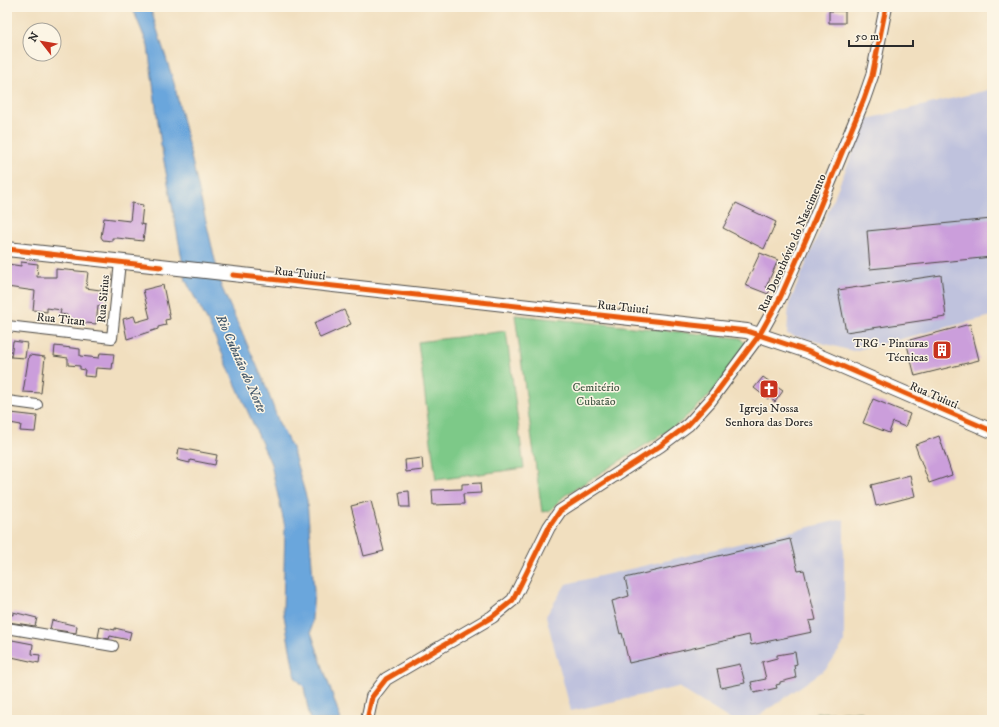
<svg xmlns="http://www.w3.org/2000/svg" width="999" height="727" font-family="'IM FELL DW Pica',serif">
  <rect width="100%" height="100%" fill="#fcf5e5"/>
  <filter id="ink" filterUnits="userSpaceOnUse"><feTurbulence type="fractalNoise" baseFrequency=".025" numOctaves="2"/><feDisplacementMap in="SourceGraphic" scale="8" xChannelSelector="R" yChannelSelector="G"/><feConvolveMatrix kernelMatrix="1 2 1 2 8 2 1 2 1" color-interpolation-filters="sRGB"/></filter>
  <filter id="wash" filterUnits="userSpaceOnUse"><feTurbulence type="fractalNoise" baseFrequency=".012" numOctaves="4" result="noise"/><feDisplacementMap in="SourceGraphic" scale="16" xChannelSelector="R" yChannelSelector="G"/><feGaussianBlur stdDeviation="0.9" result="paint"/><feColorMatrix in="noise" values="0 0 0 0 0 0 0 0 0 0 0 0 0 0 0 0 0 1.4 0 .05"/><feComposite in="paint" operator="in"/></filter>
  <g filter="url(#wash)">
    <rect width="100%" height="100%" fill="#f1dfbf"/>
    <path fill="#bfc2dd" d="M 992,89 L 992,316 L 853,351 L 787,334 L 789,304 L 867,119 Z
      M 844,519 L 844,643 L 827,668 L 753,720 L 731,720 L 678,687 L 571,711 L 546,616 L 566,584 Z"/>
    <path fill="#7dc988" stroke="#547a5a" d="M 515,315 L 740,338 L 745,343 L 746,350 L 707,398 L 677,425 L 564,496 L 550,511 L 542,512 Z
      M 506,331 L 524,468 L 436,480 L 418,342 Z"/>
    <path fill="#66ad74" stroke="#486c50" d="M 862,712 L 866,720 L 805,720 L 816,713 Z"/>
    <path fill="#6ba6dc" stroke="#4b6884" d="M 132,7 L 150,7 L 174,83 L 221,286 L 265,384 L 279,423 L 292,448 L 307,500 L 314,591 L 311,632 L 341,720 L 310,720 L 304,687 L 295,677 L 283,610 L 285,527 L 271,464 L 209,324 L 186,281 L 161,145 L 148,46 Z"/>
    <g id="blocks">
      <path fill="#cb9edb" d="M 829,11 L 845,11 L 845,23 L 829,23 Z
        M 132,203 L 143,205 L 141,224 L 145,225 L 143,241 L 117,238 L 112,238 L 112,241 L 103,240 L 101,237 L 104,218 L 130,221 Z
        M 736,203 L 776,222 L 764,249 L 723,228 Z
        M 992,219 L 992,257 L 870,269 L 867,231 Z
        M 760,253 L 778,260 L 766,287 L 770,289 L 768,294 L 745,285 Z
        M 21,262 L 38,264 L 37,277 L 56,277 L 56,269 L 88,272 L 86,288 L 107,291 L 104,307 L 98,306 L 96,324 L 67,321 L 67,315 L 60,314 L 61,310 L 47,308 L 47,312 L 33,310 L 35,291 L 7,287 L 8,264 L 21,266 Z
        M 941,275 L 946,317 L 846,332 L 838,290 Z
        M 163,285 L 170,319 L 165,320 L 166,325 L 158,327 L 158,329 L 127,339 L 123,319 L 134,316 L 136,322 L 150,318 L 143,290 Z
        M 344,310 L 351,324 L 320,338 L 314,323 Z
        M 970,324 L 979,360 L 915,376 L 906,341 Z
        M 13,341 L 27,343 L 25,358 L 11,357 Z
        M 55,346 L 80,349 L 80,356 L 99,358 L 100,353 L 114,354 L 112,369 L 96,368 L 95,377 L 84,376 L 85,370 L 80,369 L 80,366 L 68,365 L 68,358 L 54,356 Z
        M 29,355 L 45,357 L 41,393 L 23,392 Z
        M 763,377 L 783,391 L 775,402 L 769,397 L 768,399 L 754,388 Z
        M 873,399 L 910,414 L 905,427 L 893,422 L 889,433 L 863,423 Z
        M 11,413 L 37,416 L 35,432 L 20,431 L 21,425 L 10,423 Z
        M 939,436 L 952,475 L 929,483 L 915,445 Z
        M 179,448 L 217,455 L 215,465 L 190,460 L 190,463 L 177,460 Z
        M 422,458 L 423,470 L 406,472 L 405,460 Z
        M 910,475 L 915,496 L 876,506 L 871,485 Z
        M 480,483 L 481,493 L 463,494 L 464,504 L 433,505 L 432,490 L 462,489 L 462,484 Z
        M 409,491 L 410,507 L 401,507 L 399,492 Z
        M 371,501 L 384,551 L 364,556 L 351,506 Z
        M 790,539 L 798,571 L 804,570 L 816,620 L 809,621 L 812,632 L 751,645 L 749,635 L 629,663 L 622,633 L 620,634 L 612,601 L 629,596 L 625,578 Z
        M 13,612 L 37,618 L 35,626 L 8,622 L 9,614 L 13,615 Z
        M 52,620 L 77,626 L 76,633 L 50,629 Z
        M 100,627 L 115,630 L 115,628 L 131,632 L 129,640 L 110,636 L 109,639 L 98,637 Z
        M 7,639 L 33,644 L 32,654 L 40,655 L 39,663 L 7,656 Z
        M 795,652 L 797,664 L 794,665 L 796,678 L 780,682 L 780,684 L 776,685 L 777,688 L 754,693 L 751,682 L 766,679 L 762,662 L 777,658 L 777,655 Z
        M 740,664 L 745,683 L 721,688 L 717,669 Z"/>
    </g>
  </g>
  <g filter="url(#ink)">
    <use href="#blocks" fill-opacity="0" stroke="#494641" stroke-width="1"/>
    <g fill="none" stroke-linecap="round" stroke-linejoin="round">
      <g stroke="#494641" stroke-width="12">
        <path id="minor" d="M 7,326 L 112,338 L 120,262
          M 7,401 L 37,405
          M 7,628 L 113,646"/>
      </g>
      <g stroke="#494641" stroke-width="14">
        <path id="tertiary" d="M 367,720 L 372,697 L 386,679 L 492,617 L 513,600 L 549,527 L 560,511 L 660,446 L 688,425 L 710,401 L 760,334 L 780,298 L 811,228 L 864,99 L 872,76 L 886,7"/>
      </g>
      <g stroke="#494641" stroke-width="16">
        <path id="secondary" d="M 7,249 L 747,331 L 807,351 L 992,431"/>
      </g>
      <use href="#minor" stroke="#fff" stroke-width="10"/>
      <use href="#tertiary" stroke="#fff" stroke-width="12"/>
      <use href="#secondary" stroke="#fff" stroke-width="14"/>
      <g stroke="#fcf5e5" stroke-width="8">
        <path id="cycleway" d="M 7,249 L 161,267
          M 233,275 L 747,331 L 807,351 L 992,431
          M 367,720 L 372,697 L 386,679 L 492,617 L 513,600 L 549,527 L 560,511 L 660,446 L 688,425 L 710,401 L 760,334 L 780,298 L 811,228 L 864,99 L 872,76 L 886,7"/>
      </g>
      <use href="#cycleway" stroke="#e8590c" stroke-width="5"/>
    </g>
  </g>
  <defs>
    <g id="building-square" transform="scale(1)"><rect x="-9" y="-9" width="18" height="18" rx="4" fill="#c8321e" stroke="#fcf5e5"/><path d="M-4-6H4V6H1V3H-1V6H-4ZM-2.5-4.3h1.7v1.8h-1.7ZM.8-4.3h1.7v1.8H.8ZM-2.5-1h1.7V.8h-1.7ZM.8-1h1.7V.8H.8Z" fill="#fff"/></g>
    <g id="church-square" transform="scale(1)"><rect x="-9" y="-9" width="18" height="18" rx="4" fill="#c8321e" stroke="#fcf5e5"/><path d="M-1.2-6h2.4v3.5h3.3v2.4h-3.3V6h-2.4V-.1h-3.3v-2.4h3.3Z" fill="#fff"/></g>
  </defs>
  <g fill-rule="evenodd">
    <use href="#building-square" x="942" y="350"/>
    <use href="#church-square" x="769" y="389"/>
  </g>
  <g text-anchor="middle" stroke-width="3" stroke-linejoin="round" paint-order="stroke">
    <g font-size="12" fill="#2b2b2b" stroke="#fcf5e5">
      <text transform="translate(792 243) rotate(-66)" y="4">Rua Dorothóvio do Nascimento</text>
      <text transform="translate(300 273) rotate(6)" y="4">Rua Tuiuti</text>
      <text transform="translate(103 299) rotate(-85)" y="4">Rua Sirius</text>
      <text transform="translate(623 307) rotate(6)" y="4">Rua Tuiuti</text>
      <text transform="translate(61 319) rotate(6)" y="4">Rua Titan</text>
      <text transform="translate(934 395) rotate(23)" y="4">Rua Tuiuti</text>
    </g>
    <g font-size="12" fill="#2b2b2b" stroke="#fcf5e5" text-anchor="end">
      <text x="928" y="347">TRG - Pinturas<tspan x="928" dy="14">Técnicas</tspan></text>
      <text x="769" y="412" text-anchor="middle">Igreja Nossa<tspan x="769" dy="14">Senhora das Dores</tspan></text>
    </g>
    <g font-size="12" fill="#445a47" stroke="#fcf5e5">
      <text x="596" y="391">Cemitério<tspan x="596" dy="14">Cubatão</tspan></text>
    </g>
    <g font-size="13" font-style="italic" fill="#415669" stroke="#fcf5e5">
      <text transform="translate(242 363) rotate(66)" y="5">Rio Cubatão do Norte</text>
    </g>
  </g>
  <rect width="999" height="727" fill="none" stroke="#fcf5e5" stroke-width="24"/>
  <g transform="translate(42 42) rotate(301)"><circle r="19" fill="#fcf5e5" stroke="#a8a49b"/>
  <path d="M0-3L7 15L0 10L-7 15Z" fill="#c8321e"/>
  <text y="-6" font-size="11" font-weight="bold" text-anchor="middle" fill="#2b2b2b">N</text>
  </g>
  <path d="M849 40v6h64v-6" fill="none" stroke="#2b2b2b" stroke-width="2"/>
  <text x="855" y="40" font-size="12" fill="#2b2b2b" stroke="#fcf5e5" stroke-width="3" paint-order="stroke">50 m</text>
</svg>
